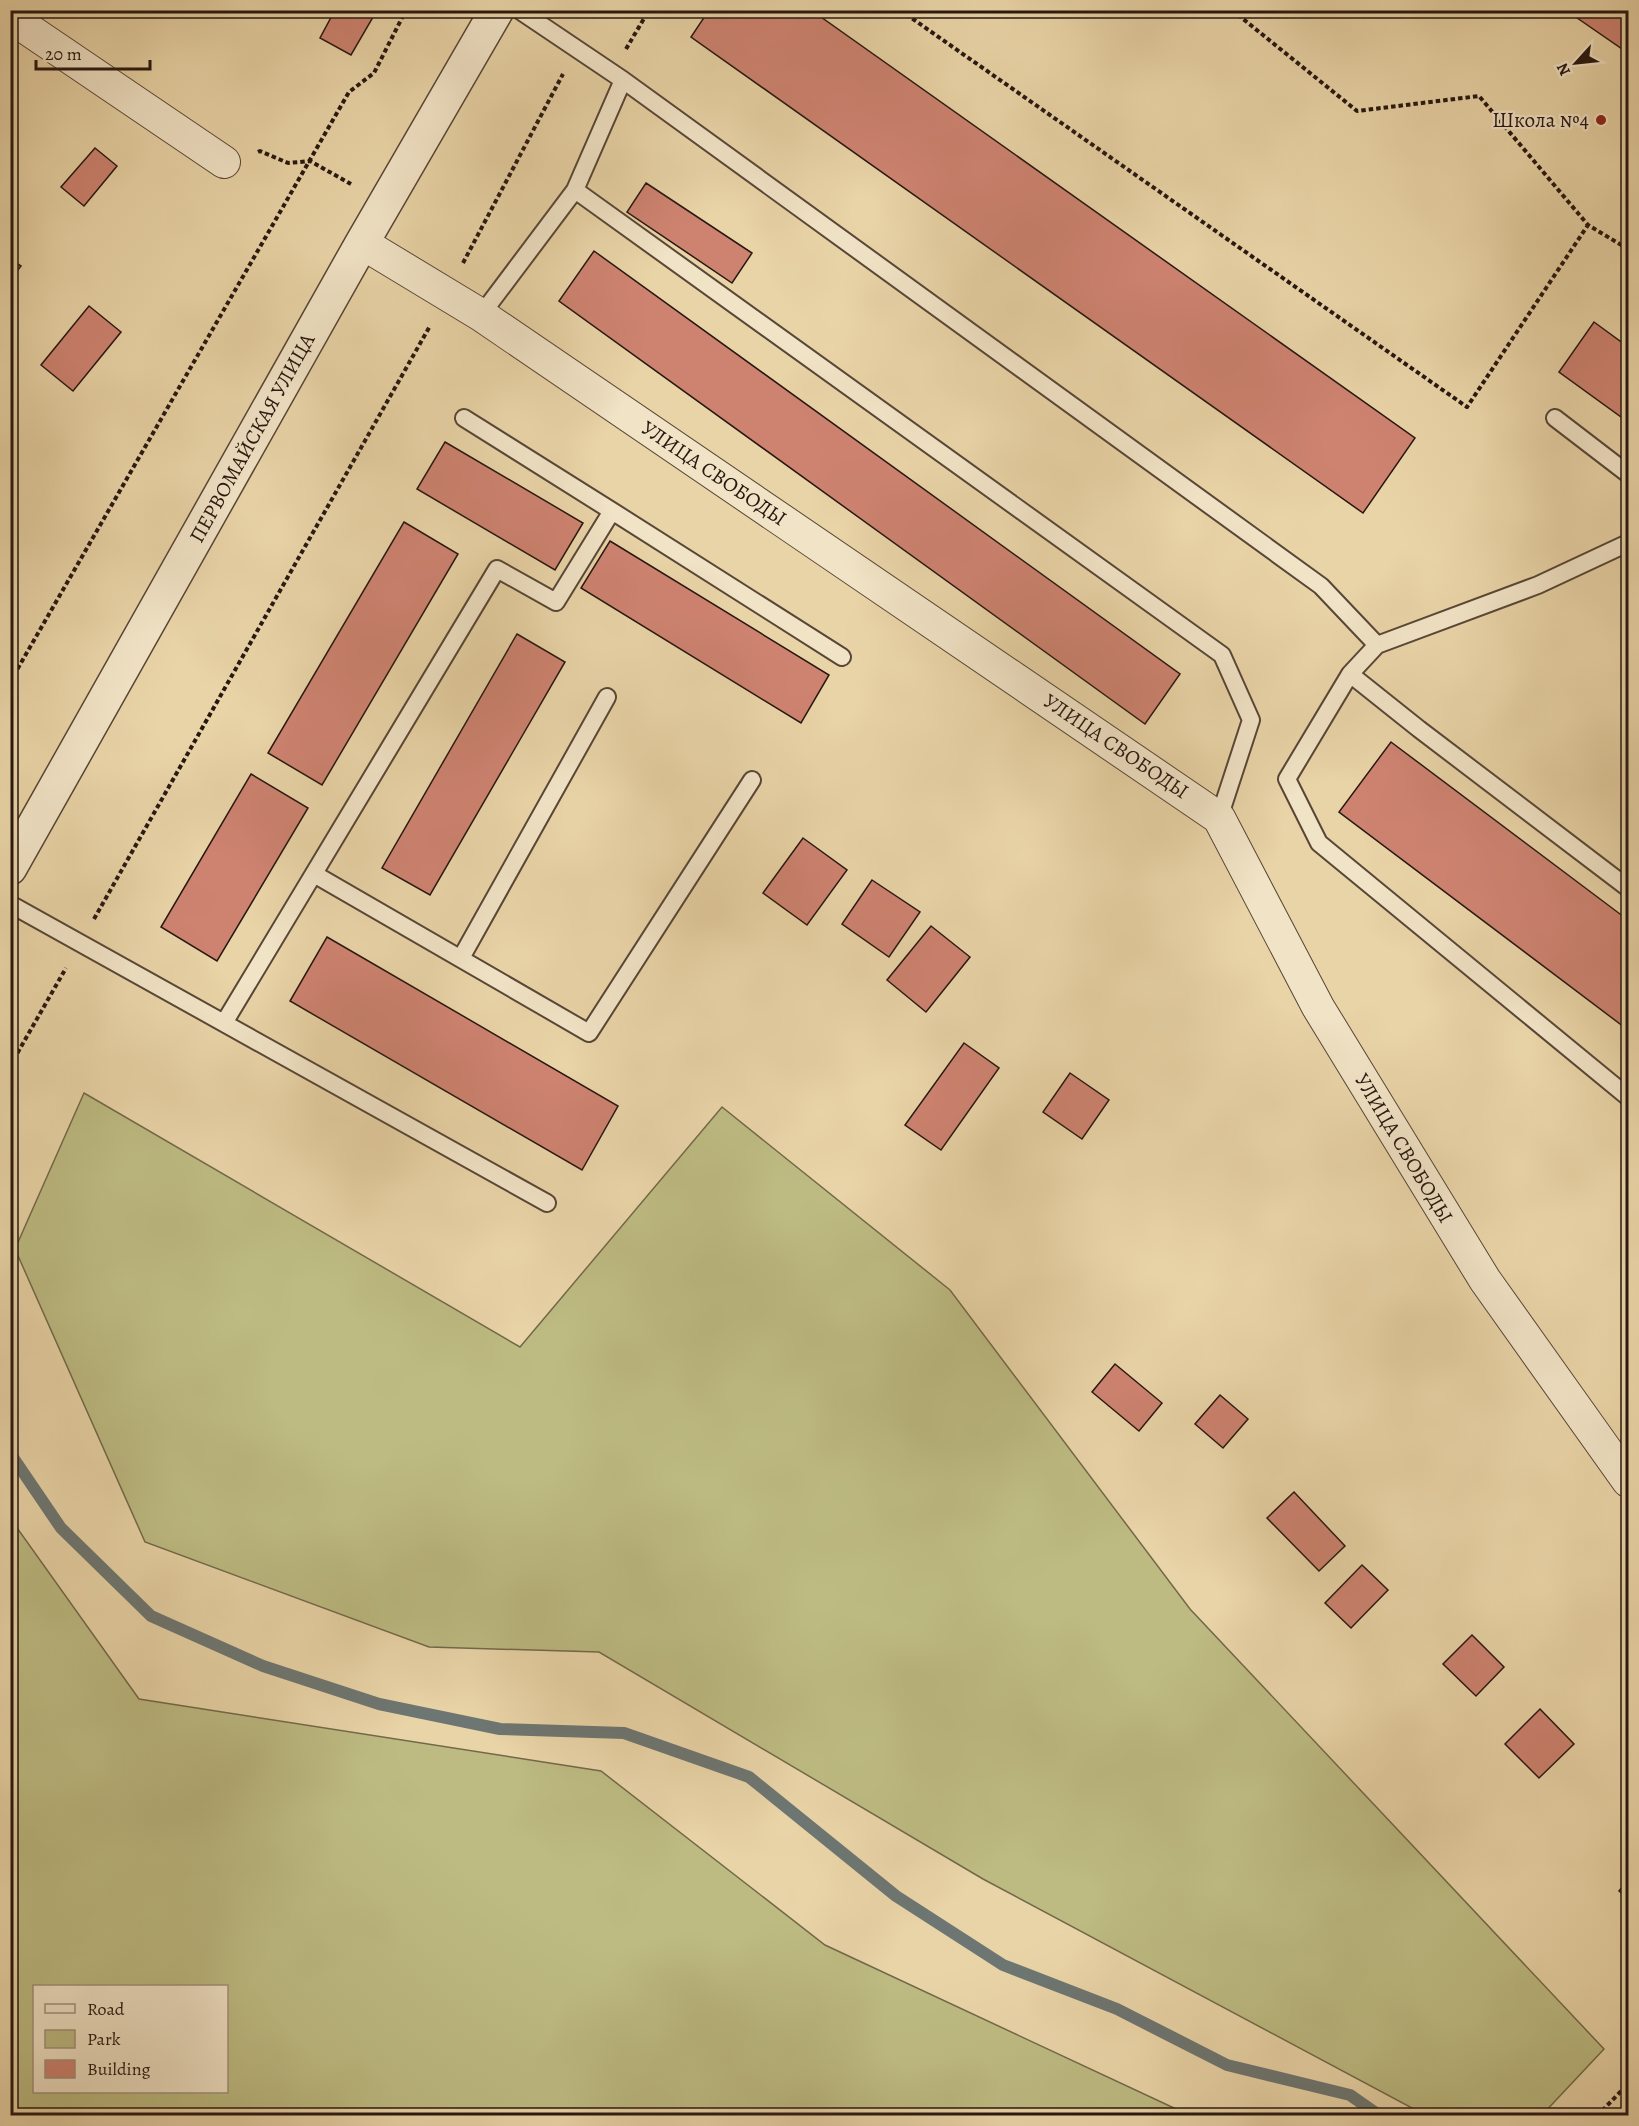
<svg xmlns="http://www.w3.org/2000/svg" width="1639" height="2126" font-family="Alegreya,serif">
  <rect width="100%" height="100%" fill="#e9d4a7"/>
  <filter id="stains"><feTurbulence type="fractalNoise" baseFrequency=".00333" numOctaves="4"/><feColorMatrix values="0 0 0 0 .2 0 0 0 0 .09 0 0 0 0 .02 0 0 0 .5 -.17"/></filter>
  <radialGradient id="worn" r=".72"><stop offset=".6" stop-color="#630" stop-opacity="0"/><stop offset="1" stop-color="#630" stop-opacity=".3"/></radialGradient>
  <path fill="#bdbb82" stroke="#72694a" stroke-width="1.5" fill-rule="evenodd" d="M 84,1093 L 520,1347 L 722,1107 L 950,1290 L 1190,1609 L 1604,2049 L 1542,2115 L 1425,2115 L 983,1879 L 599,1652 L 429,1647 L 145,1542 L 15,1249 Z
    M 10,1518 L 139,1699 L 601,1771 L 825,1945 L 1189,2115 L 11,2115 ZM 34,1986 L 226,1986 L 226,2092 L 34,2092 Z"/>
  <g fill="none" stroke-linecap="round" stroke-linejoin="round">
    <path stroke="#6d7672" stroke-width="12" d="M 10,1453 L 61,1528 L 151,1616 L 263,1666 L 379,1704 L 500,1729 L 624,1733 L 749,1777 L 896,1896 L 1003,1965 L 1117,2009 L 1227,2065 L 1350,2095 L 1380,2116"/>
  </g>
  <path fill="#ce8371" stroke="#271711" stroke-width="1.5" d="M 335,10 L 376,12 L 351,55 L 320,38 Z
    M 709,10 L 811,10 L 1415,438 L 1363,513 L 691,37 Z
    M 1568,10 L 1628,10 L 1628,53 L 1567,11 Z
    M 95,148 L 117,166 L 84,206 L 61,187 Z
    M 646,183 L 752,253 L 732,283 L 627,212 Z
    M 594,251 L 1180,674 L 1145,724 L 559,301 Z
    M 10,259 L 21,266 L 10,280 Z
    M 89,306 L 121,332 L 73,391 L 41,365 Z
    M 1594,322 L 1628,347 L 1628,422 L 1559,372 Z
    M 445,442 L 583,523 L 555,570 L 417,489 Z
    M 404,522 L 458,554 L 322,785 L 268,753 Z
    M 610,541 L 829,675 L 801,723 L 581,588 Z
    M 517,634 L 565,662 L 430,895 L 382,868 Z
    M 1391,742 L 1628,920 L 1628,1030 L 1339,812 Z
    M 251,774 L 308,808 L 217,961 L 161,927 Z
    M 803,838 L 847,870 L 807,925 L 763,893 Z
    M 872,880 L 920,912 L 889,957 L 842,924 Z
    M 931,926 L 970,957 L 926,1012 L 887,980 Z
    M 327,937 L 618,1106 L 582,1170 L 290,1001 Z
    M 964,1043 L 999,1068 L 941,1150 L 905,1125 Z
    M 1070,1073 L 1109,1100 L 1082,1139 L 1043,1112 Z
    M 1115,1364 L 1162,1403 L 1139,1431 L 1092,1392 Z
    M 1220,1395 L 1248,1419 L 1223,1448 L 1195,1424 Z
    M 1294,1492 L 1345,1546 L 1319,1571 L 1267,1518 Z
    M 1362,1565 L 1388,1590 L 1351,1628 L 1325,1603 Z
    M 1472,1635 L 1504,1667 L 1476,1696 L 1443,1664 Z
    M 1540,1709 L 1574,1744 L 1539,1778 L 1505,1744 Z
    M 1628,1880 L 1628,1899 L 1619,1891 Z"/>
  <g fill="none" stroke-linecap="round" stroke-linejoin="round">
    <g stroke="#584636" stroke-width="20">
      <path id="service" d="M 519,10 L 623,80 L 575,190 L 1222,655 L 1251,720 L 1219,818
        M 623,80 L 1321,586 L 1377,645
        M 481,315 L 575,190
        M 464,418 L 612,511
        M 1555,418 L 1628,474
        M 1628,543 L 1538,585 L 1377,645 L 1350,674 L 1287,779 L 1319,843 L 1628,1097
        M 1350,674 L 1419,729 L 1628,888
        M 314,874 L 589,1033 L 752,780
        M 10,904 L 547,1203
        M 461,958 L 607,697
        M 224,1023 L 497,569 L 556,602 L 612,511 L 842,657"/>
    </g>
    <g stroke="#584636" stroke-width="34">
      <path id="minor" d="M 10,17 L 224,162
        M 362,243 L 481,315 L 1219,818 L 1318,1007 L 1485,1280 L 1628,1481"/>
    </g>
    <g stroke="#584636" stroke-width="36">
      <path id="tertiary" d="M 10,868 L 362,243 L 497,10"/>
    </g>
    <path stroke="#271711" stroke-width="4" stroke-dasharray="4.5 3" stroke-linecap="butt" d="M 900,10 L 1467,407 L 1588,225
      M 1232,10 L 1357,111 L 1479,96 L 1588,225 L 1628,249
      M 626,49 L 649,10
      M 258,152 L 260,151 L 288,163 L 310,161 L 351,184
      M 463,263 L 563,74
      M 10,682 L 349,92 L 374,73 L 406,10
      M 94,919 L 430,326
      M 10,1066 L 66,968
      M 1597,2116 L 1628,2084"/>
    <use href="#service" stroke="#f1e3c6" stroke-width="16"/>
    <use href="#minor" stroke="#f1e3c6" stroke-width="32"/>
    <use href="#tertiary" stroke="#f1e3c6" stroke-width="33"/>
  </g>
  <circle fill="#8f2418" stroke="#f1e3c6" stroke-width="2" cx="1601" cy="120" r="6"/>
  <g text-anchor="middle" stroke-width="4.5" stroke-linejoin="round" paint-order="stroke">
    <g font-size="21" fill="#271711" stroke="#f1e3c6" text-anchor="end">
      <text x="1589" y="127">Школа №4</text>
    </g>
    <g font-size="21" fill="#271711" stroke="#f1e3c6">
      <text transform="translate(252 438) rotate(-61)" y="7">ПЕРВОМАЙСКАЯ УЛИЦА</text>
      <text transform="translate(714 473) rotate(34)" y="7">УЛИЦА СВОБОДЫ</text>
      <text transform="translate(1116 746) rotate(34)" y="7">УЛИЦА СВОБОДЫ</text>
      <text transform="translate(1404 1148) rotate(59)" y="7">УЛИЦА СВОБОДЫ</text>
    </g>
  </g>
  <rect width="1639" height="2126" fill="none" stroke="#e9d4a7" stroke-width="36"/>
  <rect x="12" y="12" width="1615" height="2102" fill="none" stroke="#271711" stroke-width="3"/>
  <rect x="18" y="18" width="1603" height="2090" fill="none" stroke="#271711" stroke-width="1.5"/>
  <rect x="33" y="1985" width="195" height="108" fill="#f1e3c6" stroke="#a0917e" stroke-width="1.5"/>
  <rect x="45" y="2004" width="30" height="9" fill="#f1e3c6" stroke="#a0917e" stroke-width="1.5"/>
  <text x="87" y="2015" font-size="18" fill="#271711">Road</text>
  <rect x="45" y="2030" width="30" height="18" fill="#bdbb82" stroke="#a0917e" stroke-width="1.5"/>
  <text x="87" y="2045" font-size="18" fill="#271711">Park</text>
  <rect x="45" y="2060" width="30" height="18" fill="#ce8371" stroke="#a0917e" stroke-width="1.5"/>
  <text x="87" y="2075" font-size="18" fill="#271711">Building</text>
  <g transform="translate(1576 63) rotate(243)" stroke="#f1e3c6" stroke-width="4.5" paint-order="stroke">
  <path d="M0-4.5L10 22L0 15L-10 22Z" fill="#271711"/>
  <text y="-9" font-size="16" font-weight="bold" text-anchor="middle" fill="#271711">N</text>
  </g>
  <path d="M36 60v9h114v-9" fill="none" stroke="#271711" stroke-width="3"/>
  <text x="45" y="60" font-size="18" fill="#271711" stroke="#f1e3c6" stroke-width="4.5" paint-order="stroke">20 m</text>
  <rect width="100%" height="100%" filter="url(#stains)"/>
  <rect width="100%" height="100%" fill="url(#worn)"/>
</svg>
